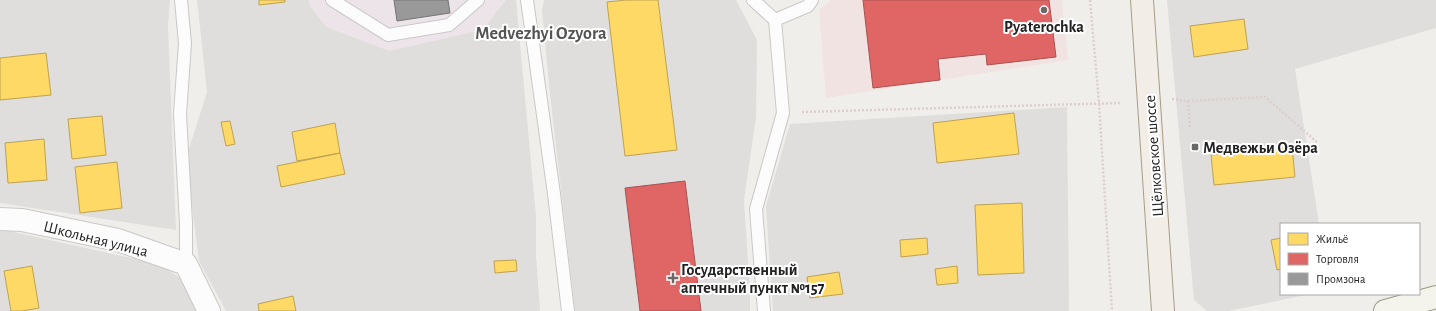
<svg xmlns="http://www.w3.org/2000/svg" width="1436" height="311" font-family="'Alegreya Sans',sans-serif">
  <rect width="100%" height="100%" fill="#f0eeeb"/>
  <path fill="#dfdedc" d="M 0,0 L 170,0 L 168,26 L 176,230 L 0,203 Z
    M 197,0 L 309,0 L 310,6 L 482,30 L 506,0 L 516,0 L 536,217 L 536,256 L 540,311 L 226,311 L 199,261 L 186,158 L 207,92 Z
    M 544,0 L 736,0 L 757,40 L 756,117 L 744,200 L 750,292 L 750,311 L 575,311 L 550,94 L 542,10 Z
    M 1167,0 L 1436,0 L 1436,28 L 1295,69 L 1319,224 L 1281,224 L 1281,294 L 1310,294 L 1229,311 L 1207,311 L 1194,300 Z
    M 1067,107 L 1069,311 L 773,311 L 766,206 L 790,124 Z
    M 0,229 L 158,264 L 184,280 L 197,311 L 0,311 Z"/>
  <path fill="#f1e3e1" d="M 831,0 L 1062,0 L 1068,60 L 826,98 L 819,10 Z"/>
  <path fill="#ede4e9" d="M 309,0 L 506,0 L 482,30 L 389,51 L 326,27 L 310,6 Z"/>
  <path fill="#ffd966" stroke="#bda252" d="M 259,0 L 285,0 L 285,2 L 259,5 Z
    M 626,0 L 658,0 L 677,150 L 625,156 L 607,2 Z
    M 1244,19 L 1248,49 L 1194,57 L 1190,26 Z
    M 46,53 L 51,95 L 0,100 L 0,58 Z
    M 1014,113 L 1019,154 L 937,163 L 933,123 Z
    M 102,116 L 106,155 L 72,159 L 68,119 Z
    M 230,121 L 235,144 L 226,146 L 221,122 Z
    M 335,123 L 340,153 L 297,161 L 292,132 Z
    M 44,139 L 47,180 L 8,183 L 5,143 Z
    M 1292,147 L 1295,177 L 1214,185 L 1211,155 Z
    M 340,153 L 345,174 L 281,187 L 277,166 Z
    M 117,162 L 122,208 L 80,213 L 75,167 Z
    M 1022,203 L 1024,273 L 978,275 L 975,205 Z
    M 927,238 L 928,254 L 901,257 L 900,240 Z
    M 1281,238 L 1281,269 L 1277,270 L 1271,240 Z
    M 516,260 L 517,271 L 495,273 L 494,261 Z
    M 32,266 L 39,308 L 22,311 L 11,311 L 4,271 Z
    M 957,266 L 958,283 L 937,285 L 935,269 Z
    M 839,272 L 843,294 L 810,298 L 807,277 Z
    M 293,296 L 296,311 L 259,311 L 258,304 Z"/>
  <path fill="#e06666" stroke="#a75252" d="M 863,0 L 1049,0 L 1056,57 L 987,65 L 986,54 L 938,59 L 940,80 L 873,88 Z
    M 685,181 L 701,311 L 640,311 L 625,188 Z"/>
  <path fill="#999" stroke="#757575" d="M 394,0 L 448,0 L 450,13 L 397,21 Z"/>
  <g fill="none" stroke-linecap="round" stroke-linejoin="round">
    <g stroke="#c9c8c7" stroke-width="14">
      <path id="lane" d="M 181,0 L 185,43 L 180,114 L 186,223 L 186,264
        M 332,0 L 388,35 L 449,25 L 478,0
        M 527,0 L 554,194 L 568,311
        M 753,0 L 775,20 L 783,113 L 756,209 L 764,311
        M 775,20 L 808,6 L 812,0"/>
    </g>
    <g stroke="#c9c8c7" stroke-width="24">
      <path id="street" d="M 0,219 L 22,220 L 118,240 L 186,264 L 209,311"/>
    </g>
    <g stroke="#999a82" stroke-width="24">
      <path id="secondary" d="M 1385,311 L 1436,297"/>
    </g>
    <g stroke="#a79c86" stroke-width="24">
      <path id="primary" d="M 1142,0 L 1163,311"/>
    </g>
    <path stroke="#dccecd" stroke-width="2.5" stroke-dasharray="2 2" stroke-linecap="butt" d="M 1090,0 L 1099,103 L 1112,311
      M 1172,99 L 1188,101 L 1265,97 L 1318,143
      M 1188,101 L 1190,127
      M 802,112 L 1120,103"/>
    <use href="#lane" stroke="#fdfcfc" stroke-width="12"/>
    <use href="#street" stroke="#fdfcfc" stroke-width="22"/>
    <use href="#secondary" stroke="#f4f4ed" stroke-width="22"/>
    <use href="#primary" stroke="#f3ede7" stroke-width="22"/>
  </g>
  <g fill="#6a6968" stroke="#fff" stroke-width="1.5">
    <circle cx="1044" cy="10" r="4"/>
    <rect x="1191" y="143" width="8" height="8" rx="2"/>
    <path d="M671 272h4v4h4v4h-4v4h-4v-4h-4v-4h4z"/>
  </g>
  <g text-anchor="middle" stroke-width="4" stroke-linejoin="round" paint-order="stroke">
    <g font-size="16" font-weight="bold" fill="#222" stroke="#fff" text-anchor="start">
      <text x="1044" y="32" text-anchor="middle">Pyaterochka</text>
      <text x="1203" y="153">Медвежьи Озёра</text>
      <text x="681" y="275">Государственный<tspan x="681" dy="18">аптечный пункт №157</tspan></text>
    </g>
    <g font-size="16" fill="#222" stroke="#fff">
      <text transform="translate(1153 156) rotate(-94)" y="6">Щёлковское шоссе</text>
      <text transform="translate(96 238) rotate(14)" y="6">Школьная улица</text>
    </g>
    <g font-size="18" font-weight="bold" fill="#555" stroke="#fff">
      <text x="541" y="39">Medvezhyi Ozyora</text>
    </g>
  </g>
  <rect x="1280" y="223" width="140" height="72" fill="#ffffff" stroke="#a7a7a7"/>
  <rect x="1288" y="233" width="20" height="12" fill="#ffd966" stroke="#a7a7a7"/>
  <text x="1316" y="243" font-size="12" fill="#222222">Жильё</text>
  <rect x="1288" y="253" width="20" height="12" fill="#e06666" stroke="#a7a7a7"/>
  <text x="1316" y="263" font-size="12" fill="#222222">Торговля</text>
  <rect x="1288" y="273" width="20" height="12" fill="#999999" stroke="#a7a7a7"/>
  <text x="1316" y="283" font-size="12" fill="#222222">Промзона</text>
</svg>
